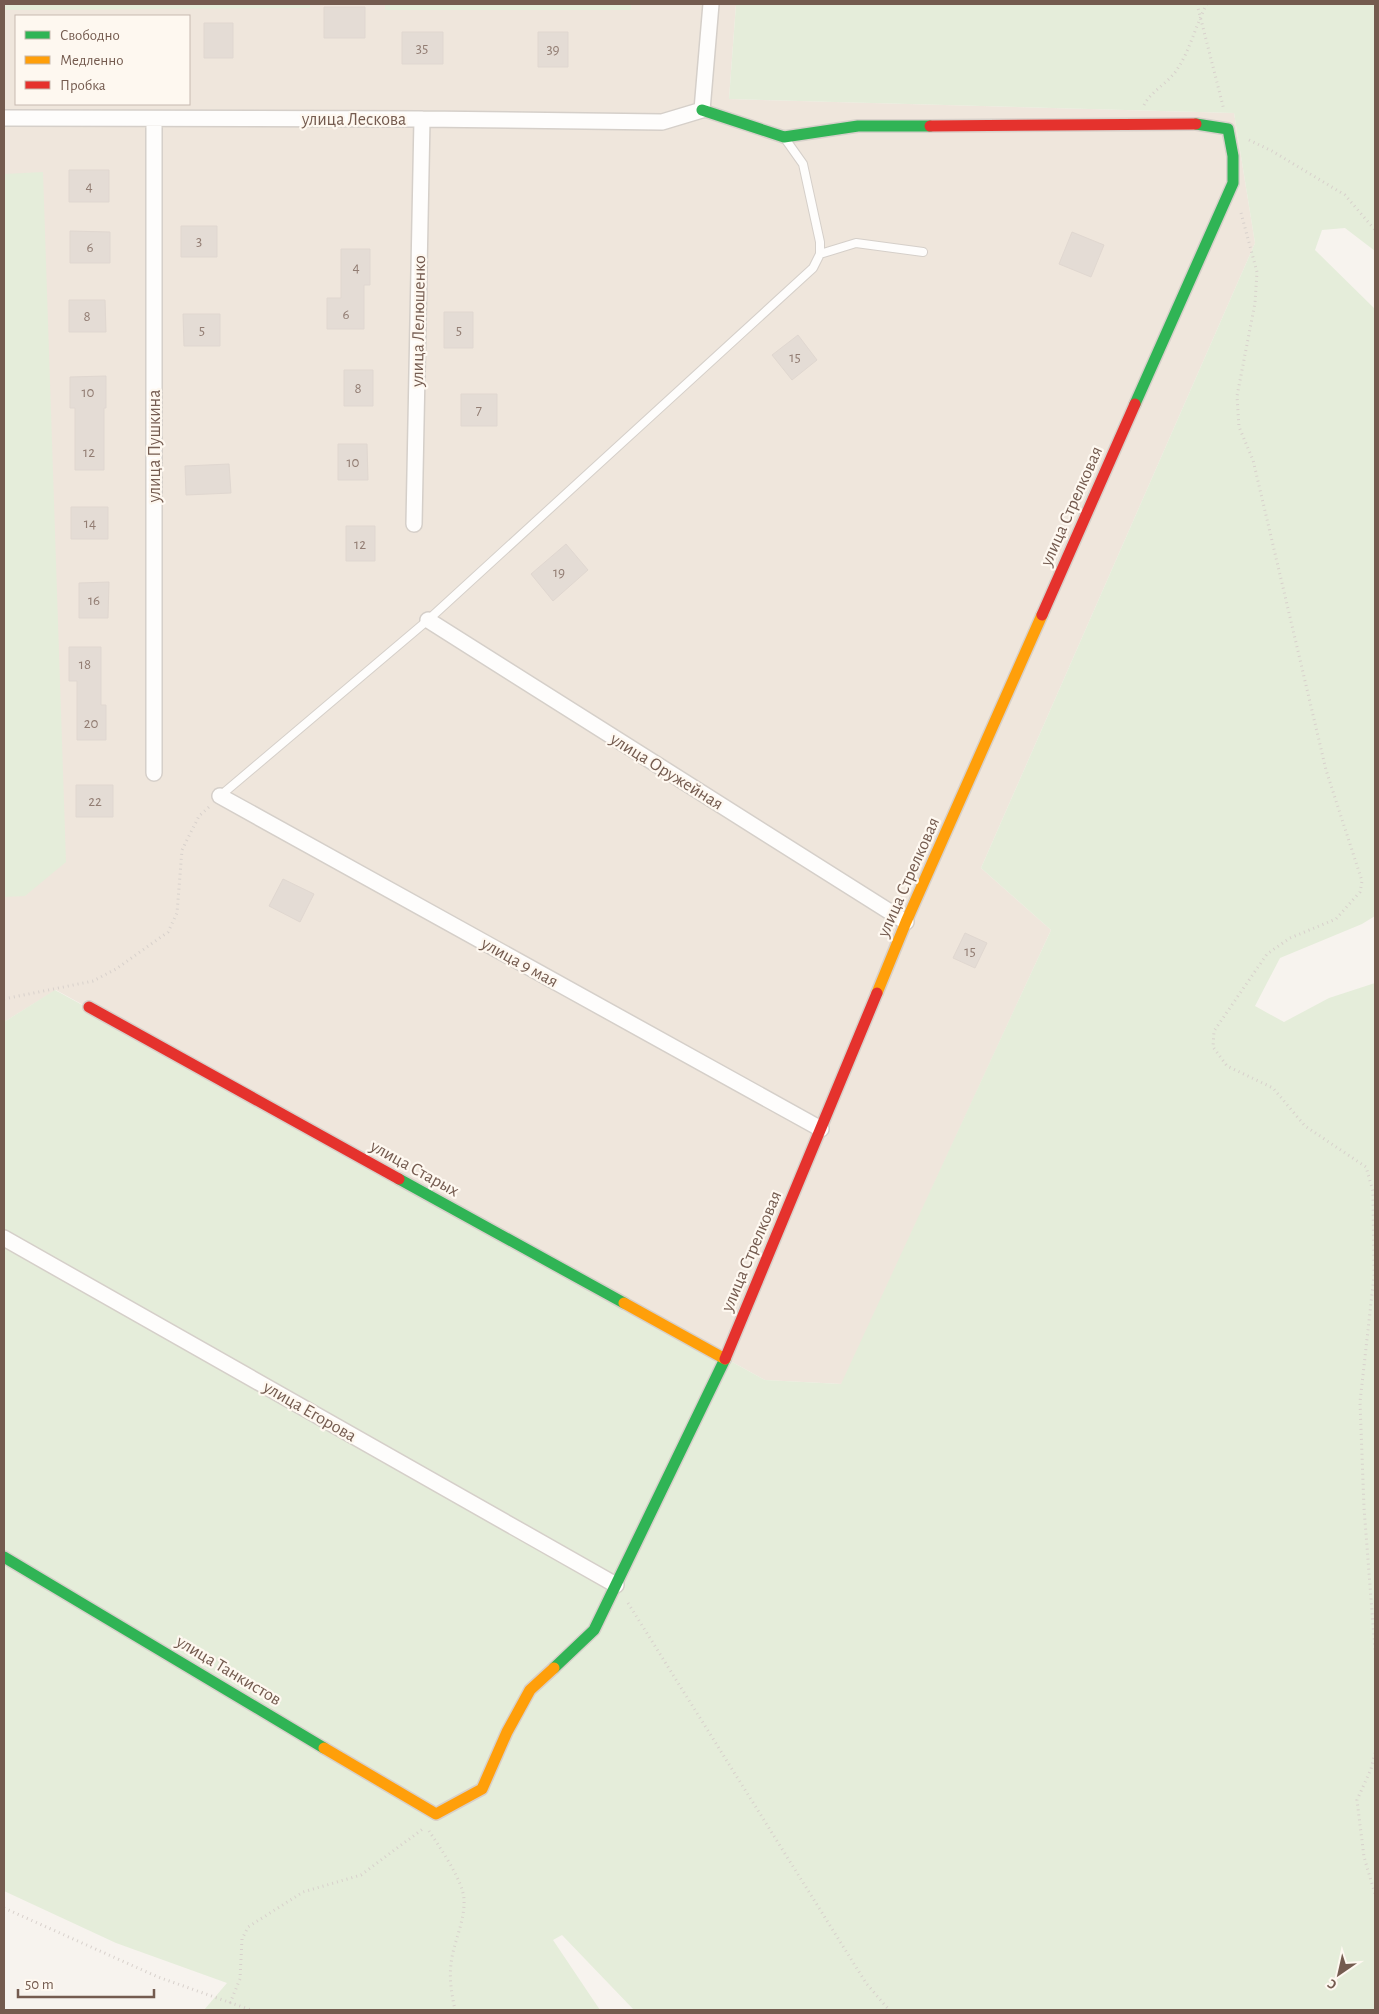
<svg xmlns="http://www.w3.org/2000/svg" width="1379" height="2014" font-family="'Alegreya Sans',sans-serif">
  <rect width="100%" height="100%" fill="#f7f3ee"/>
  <path fill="#efe6dc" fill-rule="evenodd" d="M 4,4 L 736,4 L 729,99 L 1234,113 L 1255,243 L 981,868 L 1051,930 L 842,1384 L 765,1380 L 56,990 L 4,1022 ZM 16,16 L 189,16 L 189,104 L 16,104 Z"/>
  <path fill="#e5edda" d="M 4,4 L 310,4 L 310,8 L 4,10 Z
    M 385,4 L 631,4 L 631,10 L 385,10 Z
    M 736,4 L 1375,4 L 1375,251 L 1345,228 L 1322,230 L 1315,250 L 1375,309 L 1375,916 L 1362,924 L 1280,958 L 1255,1006 L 1284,1022 L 1329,998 L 1375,983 L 1375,2010 L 634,2010 L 562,1935 L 553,1940 L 600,2010 L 204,2010 L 227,1983 L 116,1943 L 4,1891 L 4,1022 L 55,990 L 765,1380 L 841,1384 L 1051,930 L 981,868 L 1255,243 L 1234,113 L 729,99 Z
    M 43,172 L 66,862 L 25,896 L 4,897 L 4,174 Z"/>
  <path fill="#e4dcd5" stroke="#e0d7d0" d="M 324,7 L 365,7 L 365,38 L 324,38 Z
    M 204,23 L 233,23 L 233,58 L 204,58 Z
    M 402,32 L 443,32 L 443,64 L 402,64 Z
    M 538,32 L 568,32 L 568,67 L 538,67 Z
    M 69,170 L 109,170 L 109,202 L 69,202 Z
    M 181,226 L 217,226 L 217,257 L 181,257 Z
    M 70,231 L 110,232 L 110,263 L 70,263 Z
    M 1072,232 L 1104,245 L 1091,277 L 1059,264 Z
    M 341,249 L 370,249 L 370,285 L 364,285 L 364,329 L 327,329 L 327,298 L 341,298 Z
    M 69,300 L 105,300 L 106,332 L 69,332 Z
    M 444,312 L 473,312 L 473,348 L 444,348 Z
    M 183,314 L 220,314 L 220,346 L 184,346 Z
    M 798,335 L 817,360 L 792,380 L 772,355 Z
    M 344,370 L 373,370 L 373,406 L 344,406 Z
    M 106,376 L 106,408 L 104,408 L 104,470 L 75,470 L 75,408 L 70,408 L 70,377 Z
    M 461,394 L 497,394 L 497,426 L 461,426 Z
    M 338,444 L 367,444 L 368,480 L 338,480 Z
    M 229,464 L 231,493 L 186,495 L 185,466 Z
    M 71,507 L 108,507 L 108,539 L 71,539 Z
    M 346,526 L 375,526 L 375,561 L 346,561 Z
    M 566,544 L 588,570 L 553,601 L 531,574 Z
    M 109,582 L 108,618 L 79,618 L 79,583 Z
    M 69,647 L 101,647 L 101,705 L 106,705 L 106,740 L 77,740 L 77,681 L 69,681 Z
    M 76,785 L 113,785 L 113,817 L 76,817 Z
    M 283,879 L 314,894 L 300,922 L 269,906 Z
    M 965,933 L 987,943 L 975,968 L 953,958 Z"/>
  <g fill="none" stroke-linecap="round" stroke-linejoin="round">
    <g stroke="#d5cfc9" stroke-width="10">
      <path id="lane" d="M 820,254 L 856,243 L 923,252
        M 220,796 L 428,620 L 813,268 L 820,254 L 820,242 L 803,164 L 786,140"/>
    </g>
    <g stroke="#d5cfc9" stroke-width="18">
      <path id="street" d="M 4,118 L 422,119 L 662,122 L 702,110 L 711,4
        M 414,524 L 422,119
        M 428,620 L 906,922
        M 154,773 L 154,119
        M 220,796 L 821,1129
        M 4,1238 L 616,1585"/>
    </g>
    <g stroke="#d7d0ca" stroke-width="14">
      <path id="fast" d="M 702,110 L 784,137 L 858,126 L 930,126
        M 1135,404 L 1233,183 L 1233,156 L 1228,129 L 1196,124
        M 399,1179 L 624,1303
        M 4,1557 L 324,1748
        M 554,1668 L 594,1630 L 725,1359"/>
    </g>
    <g stroke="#d7d0ca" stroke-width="14">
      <path id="slow" d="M 877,993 L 906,922 L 1042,615
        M 624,1303 L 725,1359
        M 324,1748 L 436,1814 L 482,1789 L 507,1732 L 530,1690 L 554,1668"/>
    </g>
    <g stroke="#d7d0ca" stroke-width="14">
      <path id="jam" d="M 930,126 L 1196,124
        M 1042,615 L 1135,404
        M 89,1007 L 399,1179
        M 725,1359 L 877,993"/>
    </g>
    <path stroke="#d8d1cc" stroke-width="3" stroke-dasharray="1 4" stroke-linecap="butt" d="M 1197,4 L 1224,110
      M 1144,105 C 1152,90 1170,82 1178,68 C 1190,50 1196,24 1207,4
      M 1249,140 L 1272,151 L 1345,195 L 1375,230
      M 1241,213 L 1257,272 L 1255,303 L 1237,396 L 1239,427 L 1253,460 L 1326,770 L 1362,881 L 1360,892 L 1336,919 L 1290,938 L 1267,954 L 1214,1031 L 1213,1047 L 1227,1066 L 1273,1088 L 1305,1126 L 1366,1167 L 1373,1191 L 1374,1276 L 1360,1402 L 1364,1508 L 1375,1650
      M 4,999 L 93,981 L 116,969 L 168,932 L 177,913 L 182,850 L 199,816 L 209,807
      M 628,1603 L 866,1983 L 889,2010
      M 1375,1753 L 1371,1769 L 1357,1800 L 1364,1857 L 1375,1894
      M 429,1831 C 439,1846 464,1882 464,1900 C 465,1922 453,1943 451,1964 C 449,1980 452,1995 455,2010
      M 4,1908 L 158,1977 L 251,2010
      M 230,2003 L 240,1979 L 242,1939 L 248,1927 L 303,1892 L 361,1875 L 424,1828"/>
    <use href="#lane" stroke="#fefdfc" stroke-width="8"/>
    <use href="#street" stroke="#fefdfc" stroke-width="15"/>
    <use href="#fast" stroke="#30b455" stroke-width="11"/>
    <use href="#slow" stroke="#ff9f0a" stroke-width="11"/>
    <use href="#jam" stroke="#e5322d" stroke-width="11"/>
  </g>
  <g text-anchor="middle" stroke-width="4.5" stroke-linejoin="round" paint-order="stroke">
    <g font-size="15" fill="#927d73">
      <text x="422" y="53">35</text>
      <text x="553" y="54">39</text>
      <text x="89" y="191">4</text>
      <text x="199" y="246">3</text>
      <text x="90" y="252">6</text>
      <text x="356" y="272">4</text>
      <text x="346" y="319">6</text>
      <text x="87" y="321">8</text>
      <text x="202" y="335">5</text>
      <text x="459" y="335">5</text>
      <text x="795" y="362">15</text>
      <text x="358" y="393">8</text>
      <text x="88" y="397">10</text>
      <text x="479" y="415">7</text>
      <text x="89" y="457">12</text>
      <text x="353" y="467">10</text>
      <text x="90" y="528">14</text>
      <text x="360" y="549">12</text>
      <text x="559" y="577">19</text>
      <text x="94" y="605">16</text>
      <text x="85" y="669">18</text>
      <text x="91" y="728">20</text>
      <text x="95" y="806">22</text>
      <text x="970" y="956">15</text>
    </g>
    <g font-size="18" fill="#745b4f" stroke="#fef8f0">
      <text x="354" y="125">улица Лескова</text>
      <text transform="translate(418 321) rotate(-89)" y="6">улица Лелюшенко</text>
      <text transform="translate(154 446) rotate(-90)" y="6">улица Пушкина</text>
      <text transform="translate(1071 506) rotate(-66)" y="6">улица Стрелковая</text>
      <text transform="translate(667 771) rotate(32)" y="6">улица Оружейная</text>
      <text transform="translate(908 877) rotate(-66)" y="6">улица Стрелковая</text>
      <text transform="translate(520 962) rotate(29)" y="6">улица 9 мая</text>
      <text transform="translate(415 1168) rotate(29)" y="6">улица Старых</text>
      <text transform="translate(751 1251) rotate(-67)" y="6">улица Стрелковая</text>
      <text transform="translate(310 1411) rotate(30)" y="6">улица Егорова</text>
      <text transform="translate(229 1670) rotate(31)" y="6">улица Танкистов</text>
    </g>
  </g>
  <rect width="1379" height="2014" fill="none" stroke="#745b4f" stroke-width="10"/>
  <rect x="15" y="15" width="175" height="90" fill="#fef8f0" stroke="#c7b9b0"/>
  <rect x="25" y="31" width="25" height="8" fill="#30b455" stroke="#c7b9b0"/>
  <text x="60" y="40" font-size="15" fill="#745b4f">Свободно</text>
  <rect x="25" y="56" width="25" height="8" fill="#ff9f0a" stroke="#c7b9b0"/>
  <text x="60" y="65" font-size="15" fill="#745b4f">Медленно</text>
  <rect x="25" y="81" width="25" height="8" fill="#e5322d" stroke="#c7b9b0"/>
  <text x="60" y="90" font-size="15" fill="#745b4f">Пробка</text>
  <g transform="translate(1339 1974) rotate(214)" stroke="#fef8f0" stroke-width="4" paint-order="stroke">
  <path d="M0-4L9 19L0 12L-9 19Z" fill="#745b4f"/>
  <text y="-8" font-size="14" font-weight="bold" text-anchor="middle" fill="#745b4f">С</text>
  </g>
  <path d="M18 1989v8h136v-8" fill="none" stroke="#745b4f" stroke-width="2.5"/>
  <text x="25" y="1989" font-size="15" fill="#745b4f" stroke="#fef8f0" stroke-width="4" paint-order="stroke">50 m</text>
</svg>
